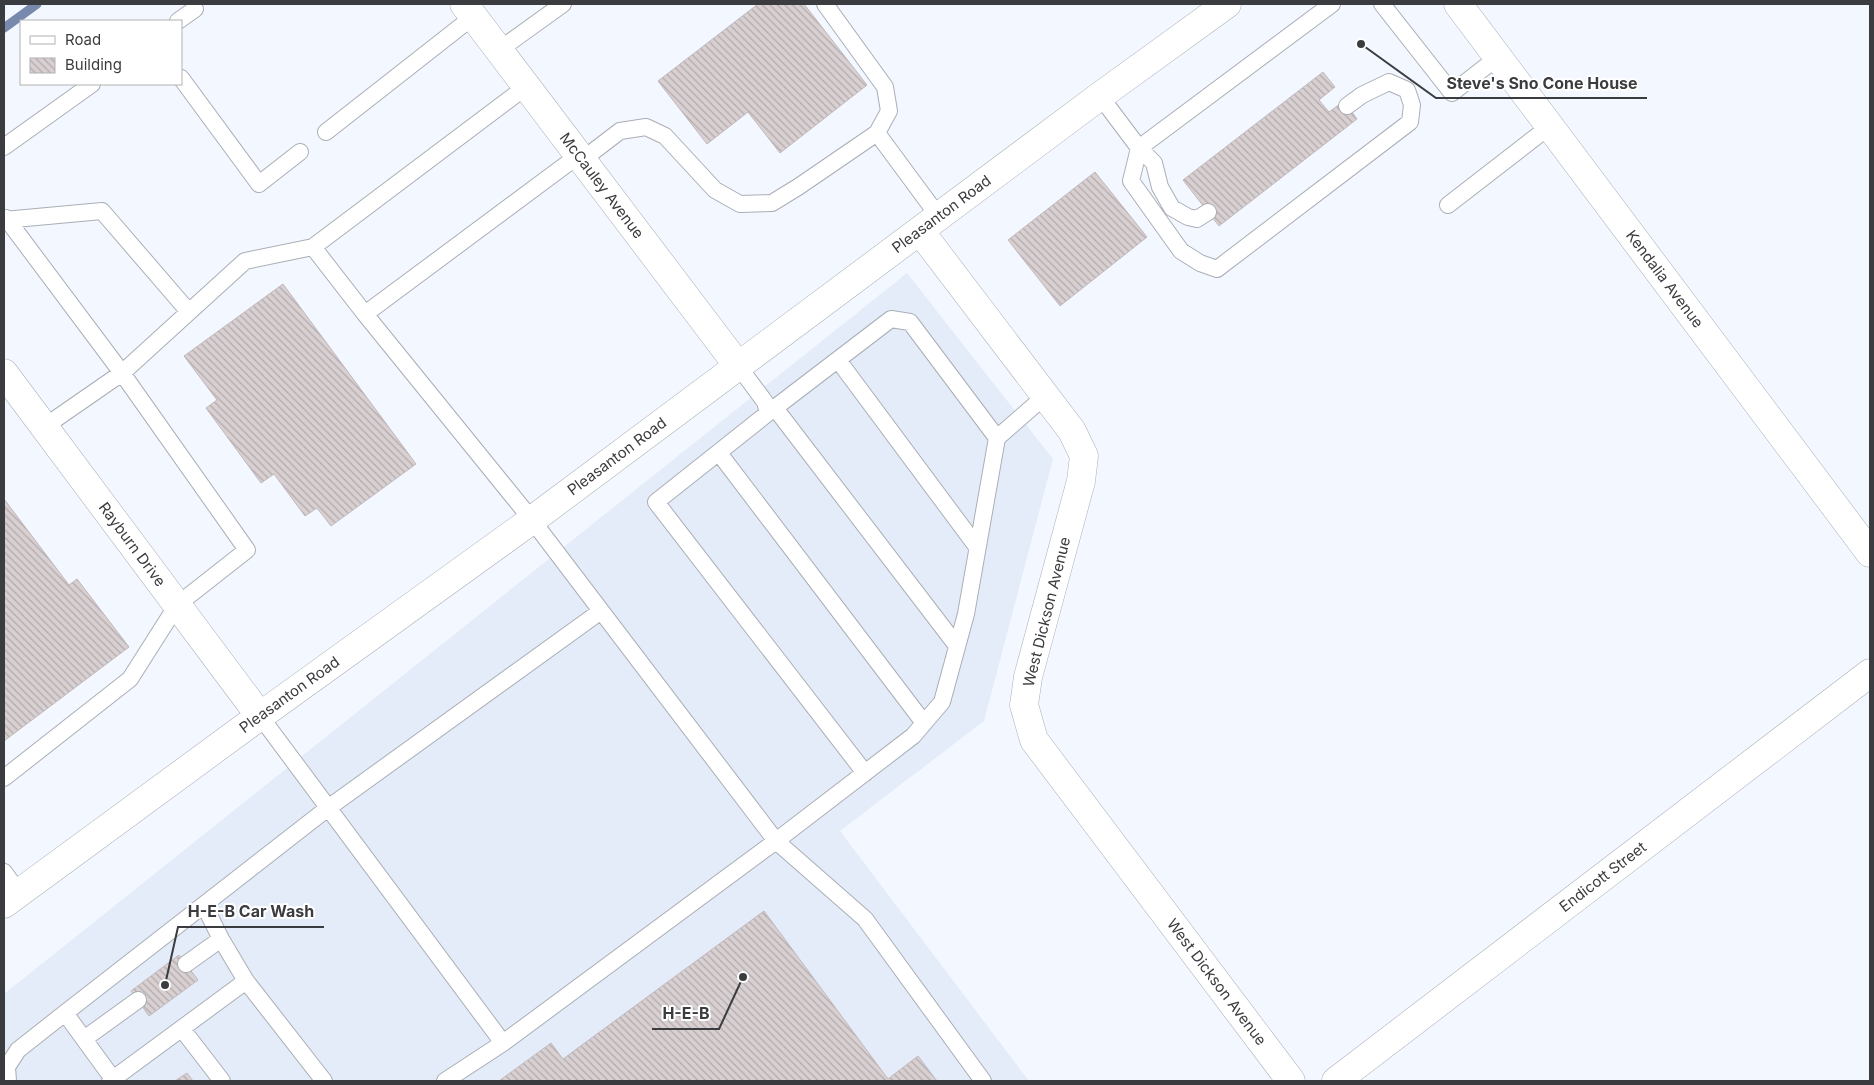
<svg xmlns="http://www.w3.org/2000/svg" width="1874" height="1085" font-family="Inter,sans-serif">
  <defs>
    <pattern id="building-back-hatch" width="6" height="6" patternUnits="userSpaceOnUse" patternTransform="scale(1.25)"><rect width="6" height="6" fill="#d9d0d2"/><path d="M-1 5l2 2M0 0l6 6M5-1l2 2" fill="none" stroke="#b1aaac"/></pattern>
  </defs>
  <rect width="100%" height="100%" fill="#f3f7ff"/>
  <path fill="#e4ecfa" d="M 907,273 L 1053,459 L 984,721 L 840,831 L 1029,1081 L 4,1081 L 4,994 Z"/>
  <g fill="none" stroke-linecap="round" stroke-linejoin="round">
    <path stroke="#778aae" stroke-width="9" d="M 4,28 L 37,4"/>
  </g>
  <path fill="url(#building-back-hatch)" stroke="#c2b9bc" d="M 758,4 L 804,4 L 867,85 L 780,153 L 748,112 L 707,144 L 658,81 Z
    M 1323,72 L 1335,87 L 1319,100 L 1329,112 L 1344,101 L 1357,119 L 1219,226 L 1183,180 Z
    M 1095,172 L 1147,237 L 1060,306 L 1008,240 Z
    M 283,284 L 416,464 L 331,526 L 317,508 L 305,516 L 274,474 L 261,483 L 206,408 L 217,400 L 184,356 Z
    M 4,499 L 69,585 L 77,579 L 129,647 L 4,741 Z
    M 764,911 L 888,1079 L 918,1056 L 937,1081 L 499,1081 L 551,1043 L 563,1059 Z
    M 179,955 L 198,980 L 149,1016 L 131,991 Z
    M 187,1073 L 193,1081 L 175,1081 Z"/>
  <g fill="none" stroke-linecap="round" stroke-linejoin="round">
    <g stroke="#aaaeb5" stroke-width="18">
      <path id="service" d="M 1382,4 L 1452,93 L 1498,57
        M 178,21 L 195,9
        M 499,50 L 563,4
        M 181,78 L 259,184 L 300,152
        M 1100,96 L 1139,148 L 1332,4
        M 326,132 L 474,16
        M 877,133 L 939,217
        M 4,147 L 92,84
        M 579,155 L 365,314 L 532,520 L 776,841 L 865,919 L 983,1081
        M 582,160 L 620,131 L 646,127 L 665,136 L 715,190 L 740,204 L 772,203 L 798,187 L 877,133 L 889,111 L 885,87 L 825,4
        M 1448,205 L 1550,126
        M 1208,212 L 1197,219 L 1188,217 L 1172,208 L 1160,187 L 1154,163 L 1139,148 L 1131,181 L 1181,251 L 1200,263 L 1217,269 L 1410,122 L 1412,105 L 1407,90 L 1389,82 L 1362,95 L 1347,106
        M 6,218 L 122,373 L 245,261 L 313,247
        M 4,220 L 102,211 L 189,312
        M 365,314 L 313,247 L 527,86
        M 838,360 L 977,547
        M 739,367 L 765,402 L 768,413 L 656,502 L 865,773
        M 775,408 L 957,646
        M 768,413 L 891,319 L 910,322 L 997,438
        M 719,453 L 924,723
        M 260,716 L 503,1043 L 445,1081
        M 4,778 L 130,679 L 177,605 L 247,550 L 122,373 L 44,427
        M 4,872 L 19,893
        M 204,905 L 221,939 L 246,981 L 324,1081
        M 186,964 L 221,939
        M 65,1013 L 113,1079 L 110,1081
        M 182,1029 L 222,1081
        M 84,1039 L 138,1000
        M 503,1043 L 776,841 L 913,736 L 942,702 L 966,614 L 997,438 L 1045,396
        M 8,1081 L 7,1067 L 18,1050 L 65,1013 L 328,808 L 601,611
        M 115,1081 L 113,1079 L 246,981"/>
    </g>
    <g stroke="#aaaeb5" stroke-width="29">
      <g id="minor">
        <path id="s1" d="M 464,4 L 739,367"/>
        <path id="s2" d="M 1458,4 L 1870,553"/>
        <path id="s3" d="M 920,231 L 1072,431 L 1084,456 L 1081,481 L 1028,677 L 1024,705 L 1034,740 L 1291,1081"/>
        <path id="s4" d="M 4,373 L 260,716"/>
        <path id="s5" d="M 1336,1081 L 1870,673"/>
      </g>
    </g>
    <g stroke="#aaaeb5" stroke-width="29">
      <g id="secondary">
        <path id="s6" d="M 4,904 L 260,716 L 532,520 L 1100,96 L 1227,4"/>
      </g>
    </g>
    <use href="#service" stroke="#fff" stroke-width="16"/>
    <use href="#minor" stroke="#fff" stroke-width="28"/>
    <use href="#secondary" stroke="#fff" stroke-width="28"/>
  </g>
  <g text-anchor="middle" stroke-width="4" stroke-linejoin="round" paint-order="stroke">
    <g font-size="15" fill="#3b3c3f" stroke="#fff">
      <text dy="5" stroke="none"><textPath href="#s1" startOffset="228">McCauley Avenue</textPath></text>
      <text dy="5" stroke="none"><textPath href="#s6" startOffset="1164">Pleasanton Road</textPath></text>
      <text dy="5" stroke="none"><textPath href="#s2" startOffset="344">Kendalia Avenue</textPath></text>
      <text dy="5" stroke="none"><textPath href="#s6" startOffset="759">Pleasanton Road</textPath></text>
      <text dy="5" stroke="none"><textPath href="#s4" startOffset="214">Rayburn Drive</textPath></text>
      <text transform="translate(1047 612) rotate(-76)" y="5">West Dickson Avenue</text>
      <text dy="5" stroke="none"><textPath href="#s6" startOffset="354">Pleasanton Road</textPath></text>
      <text dy="5" stroke="none"><textPath href="#s5" startOffset="336">Endicott Street</textPath></text>
      <text dy="5" stroke="none"><textPath href="#s3" startOffset="875">West Dickson Avenue</textPath></text>
    </g>
  </g>
  <path fill="none" stroke="#3b3c3f" stroke-width="2" d="M1361 44L1436 98H1647M165 985L178 927H324M743 977L719 1029H652"/>
  <g fill="#3b3c3f" stroke="#fff" stroke-width="2">
    <circle cx="1361" cy="44" r="5"/>
    <circle cx="165" cy="985" r="5"/>
    <circle cx="743" cy="977" r="5"/>
  </g>
  <g font-size="16" text-anchor="middle" font-weight="bold" fill="#3b3c3f" stroke="#fff" stroke-width="4" stroke-linejoin="round" paint-order="stroke">
    <text x="1542" y="89">Steve's Sno Cone House</text>
    <text x="251" y="917">H-E-B Car Wash</text>
    <text x="686" y="1019">H-E-B</text>
  </g>
  <rect width="1874" height="1085" fill="none" stroke="#3b3c3f" stroke-width="10"/>
  <rect x="20" y="20" width="162" height="65" fill="#ffffff" stroke="#b1b1b2"/>
  <rect x="30" y="36" width="25" height="8" fill="#ffffff" stroke="#b1b1b2"/>
  <text x="65" y="45" font-size="15" fill="#3b3c3f">Road</text>
  <rect x="30" y="58" width="25" height="15" fill="url(#building-back-hatch)" stroke="#b1b1b2"/>
  <text x="65" y="70" font-size="15" fill="#3b3c3f">Building</text>
</svg>
